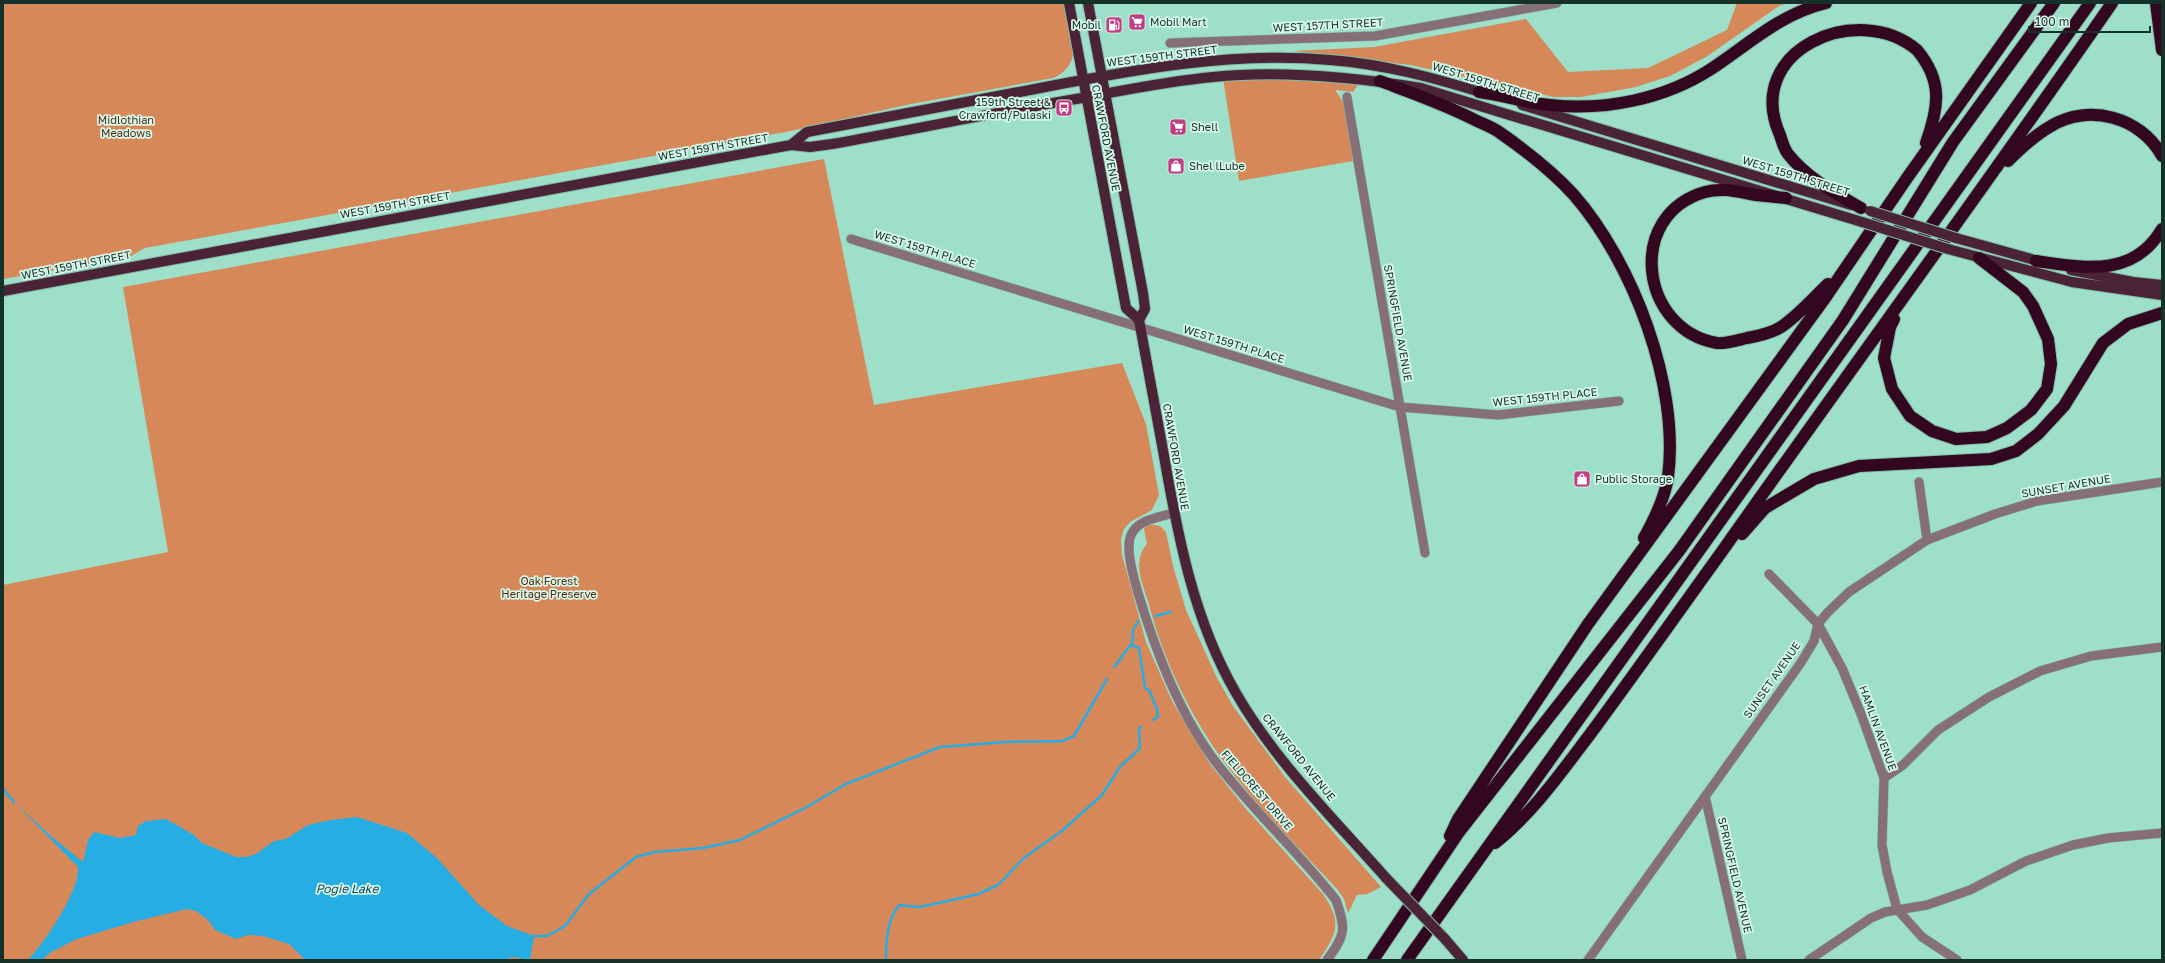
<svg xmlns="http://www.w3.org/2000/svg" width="2165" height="963" font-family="'Golos Text',sans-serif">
  <rect width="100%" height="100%" fill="#9ddfc8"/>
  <path fill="#d78858" d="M 3,3 L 1066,3 C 1071,31 1086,64 1053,78 L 906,105 L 791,131 L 145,248 L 129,257 L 3,279 Z
    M 1737,3 L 1787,3 L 1779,6 L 1706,57 L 1670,76 L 1636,87 L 1581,97 L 1554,97 L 1411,65 L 1293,51 L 1374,47 L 1526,19 L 1568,72 L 1648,68 L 1727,30 Z
    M 1223,78 L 1266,78 L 1360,82 L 1353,92 L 1335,90 L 1344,103 L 1353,161 L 1239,181 Z
    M 824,159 L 874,405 L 1122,363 L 1146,424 L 1159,495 L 1152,510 L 1130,522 L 1124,529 L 1121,539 L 1122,555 L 1146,642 L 1172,701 L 1210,764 L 1246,809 L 1323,894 C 1342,922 1338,933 1319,960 L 3,960 L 3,585 L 168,552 L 123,287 Z
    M 1147,524 L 1160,526 L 1166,532 L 1173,566 L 1186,610 L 1217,678 L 1233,706 L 1285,777 L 1381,887 L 1367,894 L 1357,895 L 1348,913 L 1344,899 L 1337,889 C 1300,849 1260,810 1228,767 C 1191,718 1163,660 1148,601 C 1142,582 1132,561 1147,544 L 1144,529 Z"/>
  <path fill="#26ade3" d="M 14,802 L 51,836 L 83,862 L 88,840 L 94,832 L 120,838 L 136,835 L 138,826 L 146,821 L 166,819 L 194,835 L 202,843 L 236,857 L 246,857 L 256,854 L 274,841 L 286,839 L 308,825 L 330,820 L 357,817 L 407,833 L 437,858 L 479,905 L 507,926 L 534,936 L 530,960 L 512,957 L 506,960 L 305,960 L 289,944 L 263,936 L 248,935 L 236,939 L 215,930 L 208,920 L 196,911 L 187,909 L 137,921 L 77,939 L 51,952 L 42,960 L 28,960 C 44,943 80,891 78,867 Z"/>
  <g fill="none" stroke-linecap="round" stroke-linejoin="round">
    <path stroke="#26ade3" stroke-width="2.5" d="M 1155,616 L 1171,612
      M 1132,644 L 1133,646 L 1139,648 L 1145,688 L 1149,690 L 1157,709 L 1158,717 L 1153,720
      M 1114,667 C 1121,660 1124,651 1132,644 L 1133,630 L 1138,621
      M 3,789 L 14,802
      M 534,936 L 547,936 L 565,926 L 589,894 L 636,857 L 655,852 L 703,848 L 740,840 L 805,808 L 846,784 L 940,747 L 1006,742 L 1063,741 L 1074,736 L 1107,679
      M 886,960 C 886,941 887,920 899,905 L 919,907 L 939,903 L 978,894 L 998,885 L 1024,858 L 1063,830 L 1102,795 L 1120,767 L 1140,748 L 1139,729 L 1141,727"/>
    <g stroke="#82bca8" stroke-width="10">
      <path id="minor" d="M 1170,43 L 1375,36 L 1557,3
        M 1347,97 L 1425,553
        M 851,239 L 1400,407 L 1498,415 L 1619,401
        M 1919,482 L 1927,540
        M 1174,513 C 1160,517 1140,519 1132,533 C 1124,547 1134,578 1138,593 C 1156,652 1180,716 1218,765 C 1255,812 1299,853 1336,900 C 1346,929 1346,934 1327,960
        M 1769,574 L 1818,624 L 1842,668 L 1861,714 L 1884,778 L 1882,845 L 1887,872 L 1897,909 L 1922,937 L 1957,960
        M 1884,778 L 1903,765 L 1938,730 L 1989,697 L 2040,671 L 2091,656 L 2162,647
        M 1705,796 L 1742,960
        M 1588,960 L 1800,664 L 1814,641 L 1818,624 L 1827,613 L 1849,592 L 1927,540 L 1995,514 L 2037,501 L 2162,482
        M 1809,960 L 1871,918 L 1885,912 L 1927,905 L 1970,890 L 2026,861 L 2073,845 L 2108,838 L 2162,833"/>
    </g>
    <g stroke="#82bca8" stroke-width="12">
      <path id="major" d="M 1069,3 L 1126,308 L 1139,320 C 1147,365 1156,411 1164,456 C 1178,537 1194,621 1236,693 C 1275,761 1334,819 1386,878
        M 1088,3 L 1143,293 L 1145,309 L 1139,320
        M 1522,105 L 1851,205
        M 791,145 L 807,132 C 883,118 959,103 1035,89 C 1132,70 1231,51 1330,60 C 1384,64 1435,78 1486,94
        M 1956,238 L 2042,262
        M 1948,249 L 2072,282 L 2162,295
        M 2071,270 L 2133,282 L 2162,285
        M 3,291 L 791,145 L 810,147 L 832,144 C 915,129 998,112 1082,98 C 1125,90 1169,81 1213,77 C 1282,70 1353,77 1421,88 L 1862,222
        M 1445,939 L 1463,960"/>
    </g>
    <g stroke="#82bca8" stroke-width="14">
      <path id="highway" d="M 2156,3 L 2162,50
        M 1380,81 C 1412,93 1444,104 1475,120 C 1483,124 1492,127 1499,132 C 1525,150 1552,171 1573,194 C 1633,262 1680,386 1668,477 C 1665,498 1654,520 1644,538
        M 1479,92 C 1503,95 1527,103 1550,105 C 1605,111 1665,99 1711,69 C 1749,44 1780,14 1826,3
        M 2008,161 C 2021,148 2035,135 2051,126 C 2089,103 2141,117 2162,156
        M 1786,198 C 1776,197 1766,196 1756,195 C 1738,192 1723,187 1705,192 C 1625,215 1640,330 1717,343 C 1726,344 1738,340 1747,338 C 1758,336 1772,333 1781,327 C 1799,315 1813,298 1828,284
        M 1861,208 C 1835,193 1807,178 1788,154 C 1784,149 1782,141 1780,135 C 1742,50 1858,0 1917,50 C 1943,81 1939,107 1926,143
        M 2036,261 C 2085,268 2133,278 2162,229
        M 1894,319 L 1890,327 L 1884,358 L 1892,389 L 1910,416 L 1932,431 L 1956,439 L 1987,437 L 2007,428 L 2031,410 L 2047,389 L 2051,364 L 2048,339 L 2033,306 L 2023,292 L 1979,258
        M 1742,534 L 1765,508 L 1814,479 L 1859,466 L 1991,459 L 2016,451 L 2038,434 L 2064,406 L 2103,343 L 2128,324 L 2162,313
        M 1450,836 L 1458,819 L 1588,624 L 1823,301 L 1907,178 L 2031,3
        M 1495,843 C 1533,813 1562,771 1591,733 C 1636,672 1679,611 1723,550 C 1852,367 1985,187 2112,3
        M 1373,960 L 1459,832 L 1679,551 L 1843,320 L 1953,142 L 2054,3
        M 1407,960 L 2090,3"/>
    </g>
    <use href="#minor" stroke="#876f79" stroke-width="9"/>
    <use href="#major" stroke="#4a2336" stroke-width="10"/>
    <use href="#highway" stroke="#33071f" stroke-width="12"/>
    <g stroke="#82bca8" stroke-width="12" stroke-linecap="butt">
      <path id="major-bridge" d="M 1870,211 L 1956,238
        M 1862,222 L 1948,249
        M 1386,878 L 1445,939"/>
    </g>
    <use href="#major-bridge" stroke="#4a2336" stroke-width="10"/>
  </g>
  <defs>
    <g id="supermarket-square" transform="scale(0.9)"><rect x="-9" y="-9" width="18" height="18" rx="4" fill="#c03d83" stroke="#d8f8ec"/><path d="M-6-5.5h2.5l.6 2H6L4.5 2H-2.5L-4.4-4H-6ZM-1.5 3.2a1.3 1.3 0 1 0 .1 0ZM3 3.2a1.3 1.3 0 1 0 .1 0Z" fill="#fff"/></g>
    <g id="fuel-square" transform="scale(0.9)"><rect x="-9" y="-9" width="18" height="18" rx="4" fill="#c03d83" stroke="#d8f8ec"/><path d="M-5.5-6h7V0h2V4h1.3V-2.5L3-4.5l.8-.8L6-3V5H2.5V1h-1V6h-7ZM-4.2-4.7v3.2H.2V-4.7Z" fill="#fff"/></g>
    <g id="bus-square" transform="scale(0.9)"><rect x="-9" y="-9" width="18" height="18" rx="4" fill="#c03d83" stroke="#d8f8ec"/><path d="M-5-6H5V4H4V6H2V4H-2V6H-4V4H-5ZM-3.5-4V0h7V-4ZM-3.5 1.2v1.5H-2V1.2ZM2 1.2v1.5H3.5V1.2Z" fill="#fff"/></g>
    <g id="shop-square" transform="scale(0.9)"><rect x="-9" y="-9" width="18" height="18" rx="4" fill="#c03d83" stroke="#d8f8ec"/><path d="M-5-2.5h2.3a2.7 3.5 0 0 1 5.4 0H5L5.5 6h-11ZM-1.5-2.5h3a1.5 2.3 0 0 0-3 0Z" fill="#fff"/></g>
  </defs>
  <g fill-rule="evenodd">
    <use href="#supermarket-square" x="1137" y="22"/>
    <use href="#fuel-square" x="1114" y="25"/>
    <use href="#bus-square" x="1064" y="108"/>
    <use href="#supermarket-square" x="1178" y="127"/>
    <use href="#shop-square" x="1176" y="166"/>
    <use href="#shop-square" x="1582" y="479"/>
  </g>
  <g text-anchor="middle" stroke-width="3.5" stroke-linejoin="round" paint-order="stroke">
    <g font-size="11" fill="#163129" stroke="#d8f8ec" text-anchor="start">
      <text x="1150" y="26">Mobil Mart</text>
      <text x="1101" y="29" text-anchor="end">Mobil</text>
      <text x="1051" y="106" text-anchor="end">159th Street &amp;<tspan x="1051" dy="13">Crawford/Pulaski</tspan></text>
      <text x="1191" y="131">Shell</text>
      <text x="1189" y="170">Shel lLube</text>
      <text x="1595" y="483">Public Storage</text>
    </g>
    <g font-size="11" fill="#163129" stroke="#d8f8ec">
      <text transform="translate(1328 25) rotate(-3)" y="4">WEST 157TH STREET</text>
      <text transform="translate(1162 56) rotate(-7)" y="4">WEST 159TH STREET</text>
      <text transform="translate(1486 82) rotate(17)" y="4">WEST 159TH STREET</text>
      <text transform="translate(1106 138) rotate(79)" y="4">CRAWFORD AVENUE</text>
      <text transform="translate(713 147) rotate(-10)" y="4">WEST 159TH STREET</text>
      <text transform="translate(1796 176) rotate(17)" y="4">WEST 159TH STREET</text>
      <text transform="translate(395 205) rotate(-10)" y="4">WEST 159TH STREET</text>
      <text transform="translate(925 249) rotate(17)" y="4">WEST 159TH PLACE</text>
      <text transform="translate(76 265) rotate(-11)" y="4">WEST 159TH STREET</text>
      <text transform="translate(1398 323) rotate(80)" y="4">SPRINGFIELD AVENUE</text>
      <text transform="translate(1234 344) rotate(17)" y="4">WEST 159TH PLACE</text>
      <text transform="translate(1545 397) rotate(-6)" y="4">WEST 159TH PLACE</text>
      <text transform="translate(1176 457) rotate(80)" y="4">CRAWFORD AVENUE</text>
      <text transform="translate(2066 486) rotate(-10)" y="4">SUNSET AVENUE</text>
      <text transform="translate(1772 680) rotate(-55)" y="4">SUNSET AVENUE</text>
      <text transform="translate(1878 728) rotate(70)" y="4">HAMLIN AVENUE</text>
      <text transform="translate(1299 757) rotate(51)" y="4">CRAWFORD AVENUE</text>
      <text transform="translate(1257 790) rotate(49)" y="4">FIELDCREST DRIVE</text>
      <text transform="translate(1735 875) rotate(77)" y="4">SPRINGFIELD AVENUE</text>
    </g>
    <g font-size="11" fill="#512c14" stroke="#d8f8ec">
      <text x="126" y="124">Midlothian<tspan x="126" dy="13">Meadows</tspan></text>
      <text x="549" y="585">Oak Forest<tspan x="549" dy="13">Heritage Preserve</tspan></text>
    </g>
    <g font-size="12" font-style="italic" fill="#11465c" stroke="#d8f8ec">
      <text x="347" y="893">Pogie Lake</text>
    </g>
  </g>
  <rect width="2165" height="963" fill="none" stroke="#163129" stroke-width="8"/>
  <path d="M2029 26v6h121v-6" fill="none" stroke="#163129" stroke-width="2"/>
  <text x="2035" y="26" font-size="12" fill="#163129" stroke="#d8f8ec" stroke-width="3" paint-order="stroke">100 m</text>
</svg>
